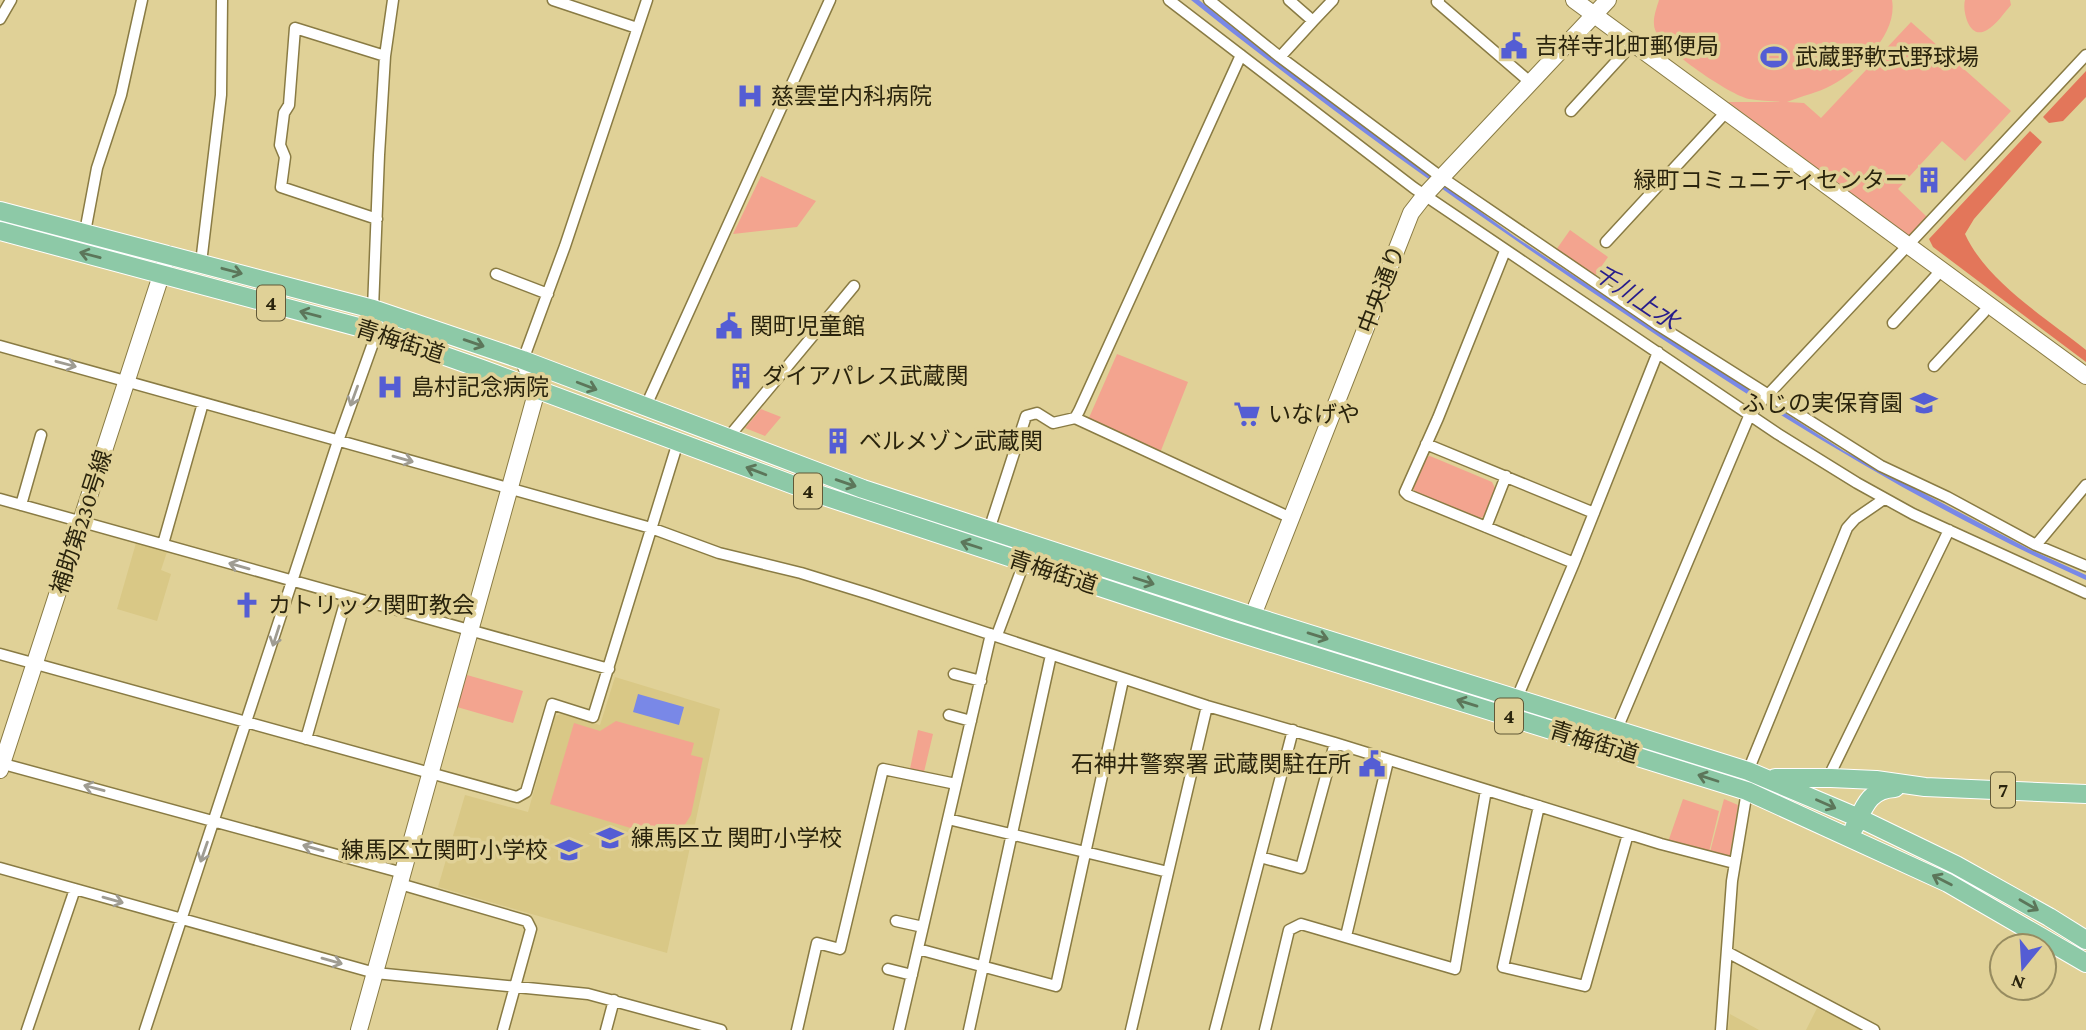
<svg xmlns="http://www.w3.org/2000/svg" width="2086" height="1030" font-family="'Crimson Pro','Noto Sans JP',serif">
  <rect width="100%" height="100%" fill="#e0d197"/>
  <path fill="#d9c886" d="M 136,543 L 167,552 L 161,570 L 171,574 L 157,621 L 117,609 Z
    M 615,677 L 720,709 L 667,953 L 438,887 L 465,795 L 528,812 L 555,716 L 561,714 L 600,725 Z
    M 1817,1008 L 1864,1030 L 1806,1030 Z
    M 1730,1014 L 1759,1030 L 1728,1030 Z"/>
  <path fill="#f3a48f" d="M 1659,0 L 1892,0 C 1898,34 1860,70 1832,85 C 1818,93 1801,96 1787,102 L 1804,103 L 1821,118 L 1911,22 L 2011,111 L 1965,161 L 1942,141 L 1898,189 L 1927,217 L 1910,237 L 1728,102 L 1782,102 C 1771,101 1760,101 1749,99 C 1730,95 1664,50 1656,32 C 1651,22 1656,10 1659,0 Z
    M 1965,0 L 2010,0 L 2011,5 C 2004,13 1996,25 1987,30 C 1969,41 1962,10 1965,0 Z
    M 761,176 L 816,201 L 797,227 L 733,234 Z
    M 1570,230 L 1608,257 L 1594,277 L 1556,250 Z
    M 1117,354 L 1188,382 L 1160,453 L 1088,420 Z
    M 761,409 L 781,417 L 765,436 L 745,428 Z
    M 1430,456 L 1492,482 L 1495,488 L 1484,517 L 1479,518 L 1417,495 L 1413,488 L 1426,457 Z
    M 467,675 L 523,691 L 513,723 L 457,707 Z
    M 616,721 L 694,743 L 691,755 L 703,758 L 691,815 L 684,826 L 681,843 L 550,804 L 574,723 L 600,731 Z
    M 918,730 L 933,734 L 924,772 L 910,769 Z
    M 1683,799 L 1719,811 L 1709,852 L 1668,842 Z
    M 1724,799 L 1738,805 L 1730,855 L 1727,856 L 1710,852 Z"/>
  <path fill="#e3765a" d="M 2086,71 L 2086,97 L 2063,121 L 2049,123 L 2043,117 Z
    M 2030,131 L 2042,142 L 1974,219 L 1965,234 C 1987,282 2045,317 2086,350 L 2086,362 L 1933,247 L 1929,239 Z"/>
  <path fill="#7988e7" d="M 1191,0 L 1199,0 L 1264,52 L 1426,172 L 1514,236 L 1638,318 L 1844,451 L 2029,549 L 2086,575 L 2086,580 C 1922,506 1771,412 1622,312 C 1474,214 1330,111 1191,0 Z
    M 638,694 L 684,707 L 679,725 L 633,712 Z"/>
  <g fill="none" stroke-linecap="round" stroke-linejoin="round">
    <g stroke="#897b44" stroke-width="13">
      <path id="street" d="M 553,0 L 637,28
        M 1169,0 L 1414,188 L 1778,434 L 1857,483 L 1913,514 L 2086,593
        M 1209,0 L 1280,57 L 1441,177 L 1658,325 L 1881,466 L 1947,497 L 2036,545 L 2086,566
        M 1439,0 L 1437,2 L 1530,82
        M 0,19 L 11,0
        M 1313,21 L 1333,0
        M 1280,57 L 1313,21 L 1289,0
        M 1571,111 L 1626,51
        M 377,219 L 281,187 L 285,157 L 280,145 L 284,113 L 289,105 L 295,28 L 385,56
        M 85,232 L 97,168 L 121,95 L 142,0
        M 1606,242 L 1727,111
        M 1505,251 L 1438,418 L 1405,492 L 1408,495 L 1574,563
        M 201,263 L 221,95 L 222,0
        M 496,274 L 548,294
        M 373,309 L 379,155 L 385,56 L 393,0
        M 1893,323 L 1936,276
        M 0,346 L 651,528 L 719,553 L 801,573 L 869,594 L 1207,706 L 1335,743 L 1661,844 L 1734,863
        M 523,360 L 565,246 L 647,0
        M 1934,366 L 1984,312
        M 645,408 L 830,0
        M 1075,418 L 1291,518
        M 727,439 L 854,286
        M 1426,444 L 1594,513
        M 0,499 L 609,669
        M 21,505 L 41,435
        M 1486,527 L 1506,476
        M 989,530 L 1026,416 L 1037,413 L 1053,423 L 1075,418 L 1079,411 L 1241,55
        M 163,544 L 203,403
        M 2036,545 L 2086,485
        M 997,635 L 1024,563
        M 0,654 L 517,797 L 526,792 L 552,704 L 593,717 L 678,442
        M 954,674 L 981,681
        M 1517,698 L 1574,563 L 1658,352
        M 949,715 L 971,721
        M 1617,729 L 1750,414 L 2086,55
        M 306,739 L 347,596
        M 0,763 L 403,873
        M 1748,771 L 1847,528 L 1855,519 L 1884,499
        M 1831,778 L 1832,770 L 1949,530
        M 1539,806 L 1503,967 L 1585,986 L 1628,834
        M 948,819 L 1168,872
        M 1260,857 L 1301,868 L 1335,743
        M 0,868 L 375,973 L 588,994 L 721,1030
        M 400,884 L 527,921 L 531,929 L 503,1030
        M 896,921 L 923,927
        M 1346,936 L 1388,761
        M 918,949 L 1056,986 L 1123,680
        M 1727,952 L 1874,1030
        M 888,969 L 912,975
        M 27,1030 L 75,889
        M 145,1030 L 338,441 L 377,332
        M 606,1030 L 614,1000
        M 797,1030 L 817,943 L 840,949 L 883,769 L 956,784
        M 899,1030 L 991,634
        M 969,1030 L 1051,655
        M 1131,1030 L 1207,706
        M 1215,1030 L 1293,730
        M 1265,1030 L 1289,930 L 1301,924 L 1455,969 L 1486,790
        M 1721,1030 L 1732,881 L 1747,791"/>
    </g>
    <g stroke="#897b44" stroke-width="18">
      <path id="secondary" d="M 1574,0 L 2086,376
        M 1248,628 L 1411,213 L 1425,195 L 1608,0
        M 0,770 L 168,254
        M 359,1030 L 537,390 L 523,360"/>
    </g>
    <g stroke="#fff" stroke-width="20">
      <path id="primary" d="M 0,211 L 373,309 L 523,360 L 863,489 L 1252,616 L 1748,771 L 1859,818 L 1956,865 L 2049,917 L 2086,940
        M 0,231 L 377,332 L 482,369 L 818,494 L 1227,629 L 1747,791 L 1948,883 L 2086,963
        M 1775,778 L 1831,778 L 1876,780 L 1925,787 L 2086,794
        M 1854,828 C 1864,807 1869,789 1895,788"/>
    </g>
    <use href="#street" stroke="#fff" stroke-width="10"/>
    <use href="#secondary" stroke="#fff" stroke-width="16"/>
    <use href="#primary" stroke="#8dc9a7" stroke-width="18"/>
  </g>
  <defs><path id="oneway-shaft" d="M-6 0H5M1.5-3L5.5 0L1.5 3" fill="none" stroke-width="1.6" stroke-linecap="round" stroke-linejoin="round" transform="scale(1.75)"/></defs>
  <g stroke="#5c765a">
    <use href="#oneway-shaft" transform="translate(90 255) rotate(-165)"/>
    <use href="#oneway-shaft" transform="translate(232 271) rotate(15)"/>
    <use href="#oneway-shaft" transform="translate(310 314) rotate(-165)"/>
    <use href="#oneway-shaft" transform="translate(474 343) rotate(19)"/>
    <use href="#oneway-shaft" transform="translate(587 386) rotate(21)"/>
    <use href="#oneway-shaft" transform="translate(756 471) rotate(-159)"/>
    <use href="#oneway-shaft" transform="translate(846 483) rotate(19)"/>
    <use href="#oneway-shaft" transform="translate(971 545) rotate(-162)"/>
    <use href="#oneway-shaft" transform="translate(1144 581) rotate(18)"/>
    <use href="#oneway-shaft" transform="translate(1318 636) rotate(17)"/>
    <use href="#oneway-shaft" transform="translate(1467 703) rotate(-163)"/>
    <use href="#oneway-shaft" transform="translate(1708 778) rotate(-162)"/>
    <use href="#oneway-shaft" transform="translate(1826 804) rotate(24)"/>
    <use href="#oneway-shaft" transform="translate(1942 880) rotate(-153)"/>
    <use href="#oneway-shaft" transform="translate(2029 905) rotate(30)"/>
  </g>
  <g stroke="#9f9c92">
    <use href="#oneway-shaft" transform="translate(66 364) rotate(15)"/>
    <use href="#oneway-shaft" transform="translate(354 396) rotate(110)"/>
    <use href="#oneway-shaft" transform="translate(403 459) rotate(16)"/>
    <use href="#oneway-shaft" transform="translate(239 566) rotate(-164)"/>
    <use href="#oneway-shaft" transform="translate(276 636) rotate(108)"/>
    <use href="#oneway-shaft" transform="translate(94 788) rotate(-165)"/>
    <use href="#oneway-shaft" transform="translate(313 848) rotate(-164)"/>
    <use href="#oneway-shaft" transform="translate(204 852) rotate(109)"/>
    <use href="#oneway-shaft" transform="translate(113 900) rotate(16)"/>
    <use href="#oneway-shaft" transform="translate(332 961) rotate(16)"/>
  </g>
  <defs>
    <g id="civic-bare" transform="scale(2.1)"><path d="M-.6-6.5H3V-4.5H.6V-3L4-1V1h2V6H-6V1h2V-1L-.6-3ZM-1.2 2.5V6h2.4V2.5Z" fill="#545dd4" stroke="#e0d197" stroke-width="2.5" paint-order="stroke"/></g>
    <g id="stadium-bare" transform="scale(2.1)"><path d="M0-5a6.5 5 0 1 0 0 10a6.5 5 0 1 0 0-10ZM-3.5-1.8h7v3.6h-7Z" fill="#545dd4" stroke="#e0d197" stroke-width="2.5" paint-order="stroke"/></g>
    <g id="hospital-bare" transform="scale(2.1)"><path d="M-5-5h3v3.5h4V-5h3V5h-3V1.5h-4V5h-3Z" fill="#545dd4" stroke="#e0d197" stroke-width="2.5" paint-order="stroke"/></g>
    <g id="building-bare" transform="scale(2.1)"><path d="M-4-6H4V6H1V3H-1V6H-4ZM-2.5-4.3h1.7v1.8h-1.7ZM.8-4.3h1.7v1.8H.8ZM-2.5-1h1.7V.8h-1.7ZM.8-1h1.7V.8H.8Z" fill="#545dd4" stroke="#e0d197" stroke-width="2.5" paint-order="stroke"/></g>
    <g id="school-bare" transform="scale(2.1)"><path d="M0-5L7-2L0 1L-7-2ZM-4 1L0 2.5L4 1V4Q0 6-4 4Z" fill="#545dd4" stroke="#e0d197" stroke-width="2.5" paint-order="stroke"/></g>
    <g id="supermarket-bare" transform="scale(2.1)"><path d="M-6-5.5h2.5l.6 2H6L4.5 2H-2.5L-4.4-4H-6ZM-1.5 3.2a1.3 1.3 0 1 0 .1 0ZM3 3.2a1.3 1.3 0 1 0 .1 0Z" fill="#545dd4" stroke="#e0d197" stroke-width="2.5" paint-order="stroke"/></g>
    <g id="church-bare" transform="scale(2.1)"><path d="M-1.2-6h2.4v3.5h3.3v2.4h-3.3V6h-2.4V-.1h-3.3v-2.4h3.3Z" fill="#545dd4" stroke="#e0d197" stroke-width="2.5" paint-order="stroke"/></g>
  </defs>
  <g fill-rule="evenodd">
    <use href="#civic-bare" x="1514" y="46"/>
    <use href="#stadium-bare" x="1774" y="57"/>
    <use href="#hospital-bare" x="750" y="96"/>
    <use href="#building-bare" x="1929" y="180"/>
    <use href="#civic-bare" x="729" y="326"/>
    <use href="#building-bare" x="741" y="376"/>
    <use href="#hospital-bare" x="390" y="387"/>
    <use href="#school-bare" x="1924" y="403"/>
    <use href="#supermarket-bare" x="1247" y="414"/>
    <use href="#building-bare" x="838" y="441"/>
    <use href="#church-bare" x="247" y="605"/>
    <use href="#civic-bare" x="1372" y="764"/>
    <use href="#school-bare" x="610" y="838"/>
    <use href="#school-bare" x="569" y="850"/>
  </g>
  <g text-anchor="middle" stroke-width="7" stroke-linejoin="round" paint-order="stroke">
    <g fill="#e0d197" stroke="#615836" stroke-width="2">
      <rect x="257" y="285.5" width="28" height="35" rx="5"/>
      <rect x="794" y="473.5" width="28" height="35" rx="5"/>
      <rect x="1495" y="698.5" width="28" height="35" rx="5"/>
      <rect x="1991" y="772.5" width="24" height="35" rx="5"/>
    </g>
    <g font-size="21" font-weight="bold" fill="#2a240d">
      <text x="271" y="310">4</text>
      <text x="808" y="498">4</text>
      <text x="1509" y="723">4</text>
      <text x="2003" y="797">7</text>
    </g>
    <g font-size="23" fill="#2a240d" stroke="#e0d197" text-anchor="start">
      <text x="1535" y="54">吉祥寺北町郵便局</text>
      <text x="1795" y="65">武蔵野軟式野球場</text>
      <text x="771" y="104">慈雲堂内科病院</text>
      <text x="1908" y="188" text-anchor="end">緑町コミュニティセンター</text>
      <text x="750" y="334">関町児童館</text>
      <text x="762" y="384">ダイアパレス武蔵関</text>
      <text x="411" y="395">島村記念病院</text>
      <text x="1903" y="411" text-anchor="end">ふじの実保育園</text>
      <text x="1268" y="422">いなげや</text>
      <text x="859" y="449">ベルメゾン武蔵関</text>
      <text x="268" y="613">カトリック関町教会</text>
      <text x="1351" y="772" text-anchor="end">石神井警察署 武蔵関駐在所</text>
      <text x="631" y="846">練馬区立 関町小学校</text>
      <text x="548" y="858" text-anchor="end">練馬区立関町小学校</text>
    </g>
    <g font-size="23" fill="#2a240d" stroke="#e0d197">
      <text transform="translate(1381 289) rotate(-69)" y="8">中央通り</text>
      <text transform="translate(400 341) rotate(18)" y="8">青梅街道</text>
      <text transform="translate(81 522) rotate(-72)" y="8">補助第230号線</text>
      <text transform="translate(1053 572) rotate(18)" y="8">青梅街道</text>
      <text transform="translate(1594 742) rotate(17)" y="8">青梅街道</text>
    </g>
    <g font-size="24" font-style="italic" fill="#261c8c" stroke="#e0d197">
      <text transform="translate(1636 297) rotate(34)" y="8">千川上水</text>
    </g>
  </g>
  <g transform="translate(2023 967) rotate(198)"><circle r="33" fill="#e0d197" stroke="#978c60" stroke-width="2"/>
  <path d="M0-5L12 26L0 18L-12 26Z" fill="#545dd4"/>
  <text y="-10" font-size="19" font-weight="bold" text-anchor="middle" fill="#2a240d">N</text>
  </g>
</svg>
